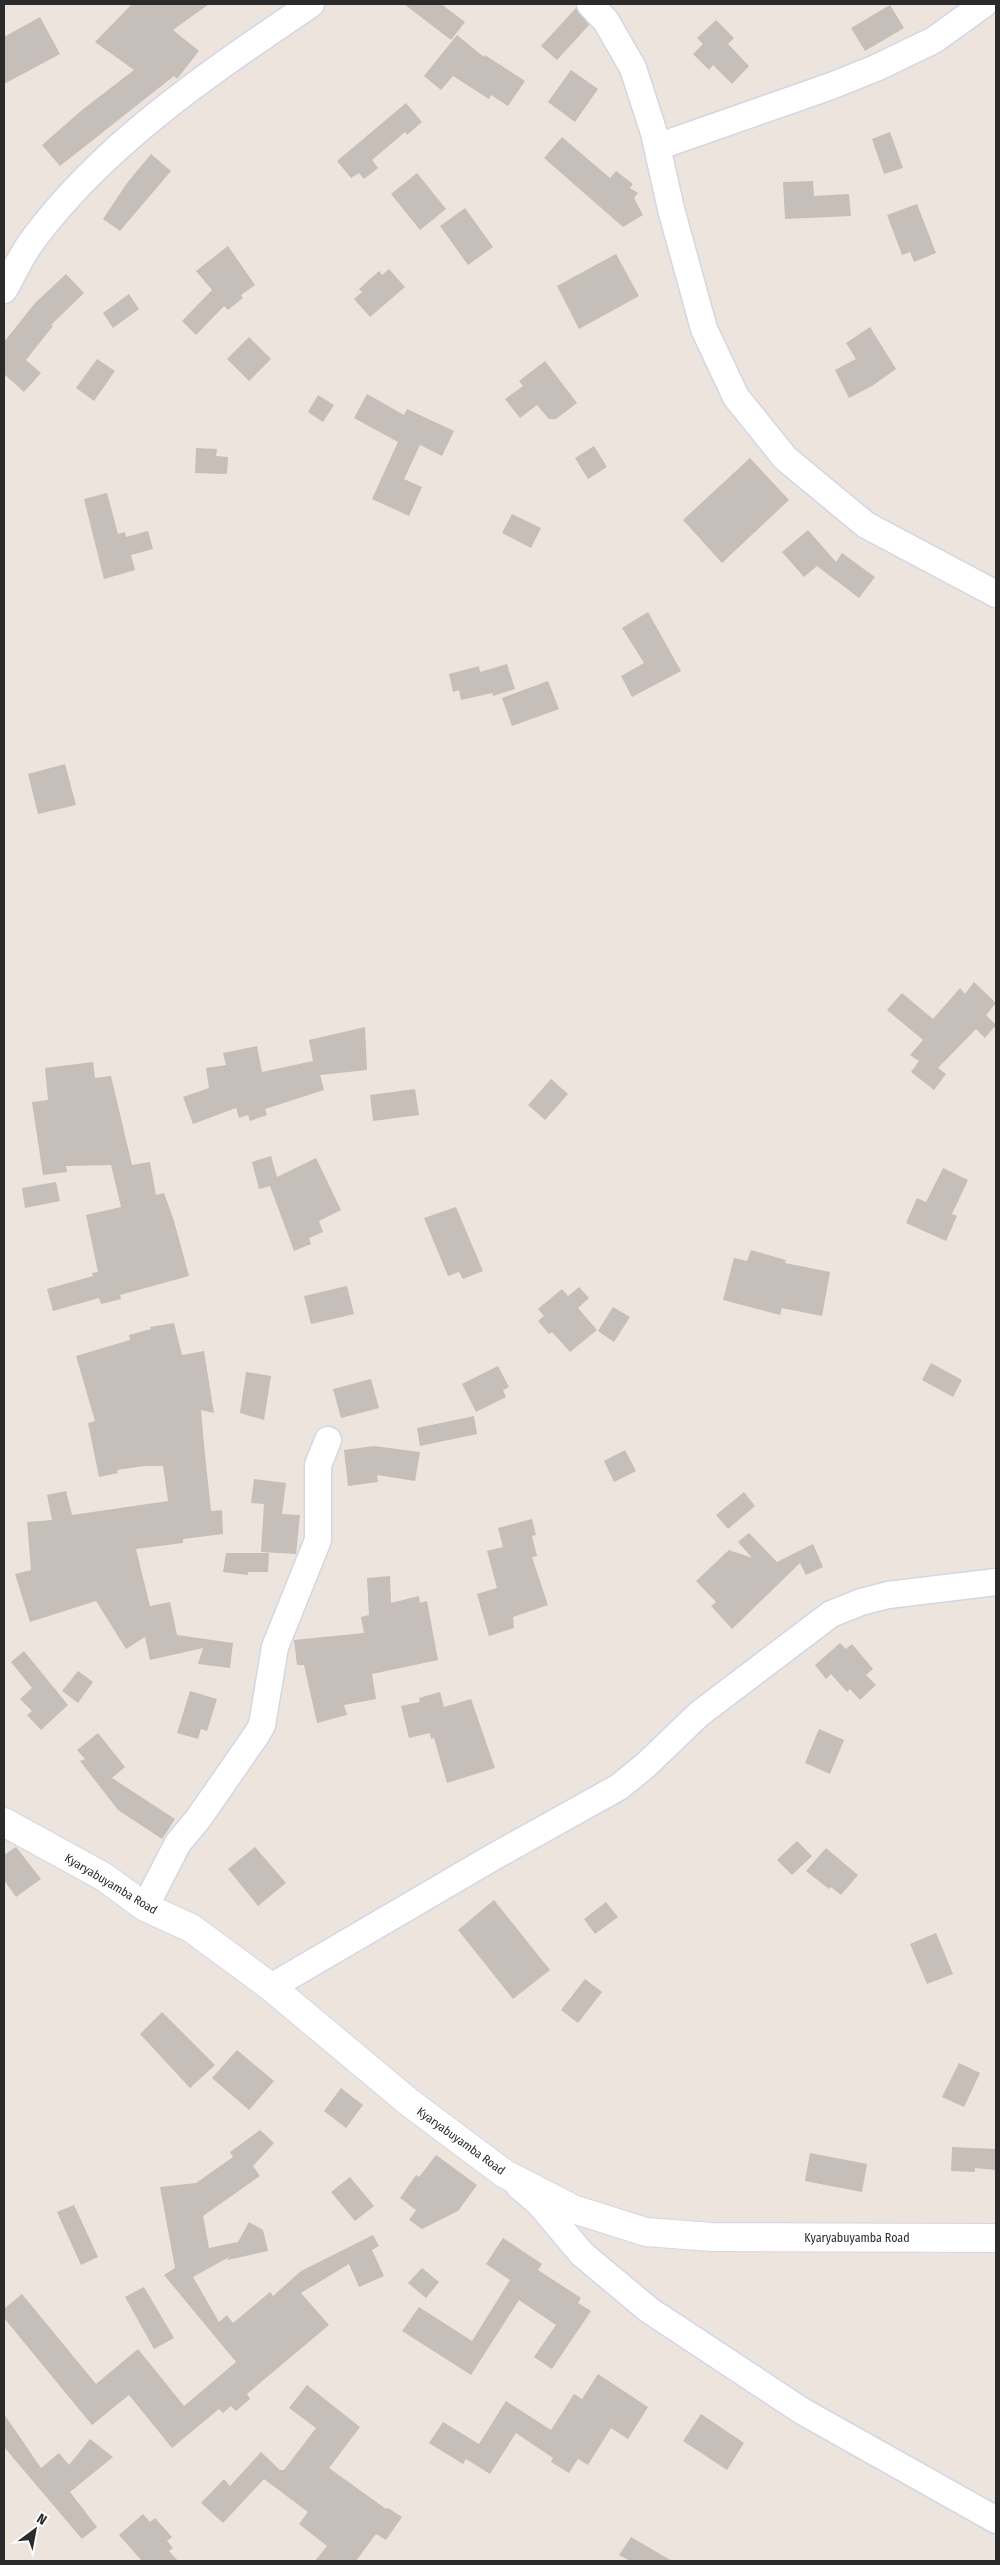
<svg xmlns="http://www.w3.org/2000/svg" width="1000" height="2565" font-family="'Fira Sans Condensed',sans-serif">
  <rect width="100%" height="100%" fill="#ede4dd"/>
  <path fill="#c5beb9" d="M 132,4 L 209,4 L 173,30 L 199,51 L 177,79 L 174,76 L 60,166 L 42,145 L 82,110 L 134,70 L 95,42 Z
    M 404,4 L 441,4 L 465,22 L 451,40 Z
    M 890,5 L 904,28 L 865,51 L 851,28 Z
    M 576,8 L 589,25 L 557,60 L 541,46 Z
    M 40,17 L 60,54 L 4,84 L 4,37 Z
    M 716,20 L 734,38 L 728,44 L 749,66 L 732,84 L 713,65 L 709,70 L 693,54 L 703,44 L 697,38 Z
    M 457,35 L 484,57 L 485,55 L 525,81 L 508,106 L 491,95 L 489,99 L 453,76 L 441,90 L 424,76 Z
    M 571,70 L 598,89 L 575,122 L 548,102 Z
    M 406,103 L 422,122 L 407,135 L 405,132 L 372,160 L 378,168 L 364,179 L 359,173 L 351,178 L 337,161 Z
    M 890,132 L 903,168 L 884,174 L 872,139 Z
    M 562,137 L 610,178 L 616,171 L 633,184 L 630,188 L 638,193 L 634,198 L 643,215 L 623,227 L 544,158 Z
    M 151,154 L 171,171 L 120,231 L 103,219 L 127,183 Z
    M 417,173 L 446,209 L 420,230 L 391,194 Z
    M 813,181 L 814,196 L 849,194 L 851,216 L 785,219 L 783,182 Z
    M 917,204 L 936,253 L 914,262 L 910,252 L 902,255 L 887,215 Z
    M 465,208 L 493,247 L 468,265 L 440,226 Z
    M 228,246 L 255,285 L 241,295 L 243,298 L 228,310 L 224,306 L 196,335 L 182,321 L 212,290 L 196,271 Z
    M 616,254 L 639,296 L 579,329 L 557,286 Z
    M 389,269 L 405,287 L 370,317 L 354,299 L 362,292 L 359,289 L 379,271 L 382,275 Z
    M 66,274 L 84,293 L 51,325 L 53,326 L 26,360 L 41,373 L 24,392 L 4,374 L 4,342 L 35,303 Z
    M 129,294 L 139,309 L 113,328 L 103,313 Z
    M 870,327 L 896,369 L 872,386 L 849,398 L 835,370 L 856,359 L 846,343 Z
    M 249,337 L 271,359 L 249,381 L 227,359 Z
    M 97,359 L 115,371 L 94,401 L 76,388 Z
    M 545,361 L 577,403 L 556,419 L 549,419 L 537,405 L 520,418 L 505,399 L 523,386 L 519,381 Z
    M 367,394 L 404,415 L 407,409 L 454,431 L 442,456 L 420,445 L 404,479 L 422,487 L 409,516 L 372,499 L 398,442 L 354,418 Z
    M 318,395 L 334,405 L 323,422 L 308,412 Z
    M 594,446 L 607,467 L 588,479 L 575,458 Z
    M 196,448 L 217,449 L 216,456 L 228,457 L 227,474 L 195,473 Z
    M 750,458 L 789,500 L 722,563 L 683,520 Z
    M 107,493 L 118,534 L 125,532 L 126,537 L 148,531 L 153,549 L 131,555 L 135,570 L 104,579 L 84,499 Z
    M 512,514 L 541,528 L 531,548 L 502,533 Z
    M 808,530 L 836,562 L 842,553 L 875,577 L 859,598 L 817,566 L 804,577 L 782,552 Z
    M 648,612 L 681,671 L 632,697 L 621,676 L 644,663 L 622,628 Z
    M 507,664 L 515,689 L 493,696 L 492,693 L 461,700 L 459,690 L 453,692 L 449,674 L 479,666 L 480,672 Z
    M 548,681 L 559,709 L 512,726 L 502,698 Z
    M 65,764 L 76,805 L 38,814 L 28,774 Z
    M 974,982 L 996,1003 L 986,1015 L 996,1025 L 985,1038 L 976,1029 L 938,1068 L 946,1074 L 934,1090 L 911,1072 L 919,1061 L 910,1055 L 923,1040 L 887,1010 L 902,993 L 933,1019 L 960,988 L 965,994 Z
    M 365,1027 L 367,1070 L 320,1075 L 324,1090 L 265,1109 L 267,1115 L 250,1121 L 248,1115 L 239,1118 L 236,1108 L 193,1124 L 183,1097 L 209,1088 L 206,1068 L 226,1065 L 223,1053 L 257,1046 L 262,1072 L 313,1061 L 309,1040 Z
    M 93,1062 L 95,1078 L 111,1076 L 132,1165 L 150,1162 L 156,1195 L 164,1193 L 174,1221 L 189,1276 L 120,1295 L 121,1299 L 101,1304 L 99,1298 L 53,1311 L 47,1289 L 93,1276 L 92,1273 L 98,1272 L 86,1215 L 121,1207 L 111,1165 L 66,1166 L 67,1172 L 43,1175 L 32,1102 L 48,1100 L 45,1068 Z
    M 551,1079 L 568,1094 L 545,1120 L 528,1105 Z
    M 415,1089 L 419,1115 L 373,1121 L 370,1095 Z
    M 271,1156 L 277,1177 L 316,1158 L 341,1210 L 319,1221 L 323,1232 L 309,1238 L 311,1244 L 294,1251 L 270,1186 L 259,1189 L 252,1162 Z
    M 943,1168 L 968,1180 L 952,1214 L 957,1216 L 946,1241 L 906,1223 L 917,1198 L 926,1202 Z
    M 56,1182 L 60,1201 L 25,1208 L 22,1188 Z
    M 456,1207 L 483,1271 L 463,1279 L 459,1272 L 448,1276 L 424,1218 Z
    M 751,1250 L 786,1260 L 785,1263 L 830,1272 L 822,1316 L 782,1308 L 780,1315 L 723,1300 L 734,1258 L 747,1261 Z
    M 347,1286 L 354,1314 L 311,1324 L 304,1296 Z
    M 579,1287 L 589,1298 L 578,1308 L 597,1330 L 570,1352 L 552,1332 L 549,1334 L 538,1321 L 544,1316 L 538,1309 L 562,1289 L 568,1296 Z
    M 613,1307 L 630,1317 L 614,1342 L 598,1331 Z
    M 174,1323 L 182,1355 L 204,1351 L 214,1413 L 201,1410 L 204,1445 L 211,1511 L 222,1510 L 223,1534 L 183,1539 L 183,1543 L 136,1549 L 150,1606 L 170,1602 L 177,1635 L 233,1643 L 230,1668 L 198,1664 L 203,1648 L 150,1660 L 145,1637 L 126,1649 L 96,1601 L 30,1622 L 15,1574 L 31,1570 L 27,1522 L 52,1520 L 47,1495 L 66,1491 L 72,1515 L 168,1501 L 163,1466 L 144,1466 L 117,1470 L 118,1473 L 99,1477 L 88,1423 L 95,1421 L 76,1356 L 130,1340 L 129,1335 L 151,1329 L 150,1327 Z
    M 931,1363 L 962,1380 L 953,1397 L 922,1380 Z
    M 498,1366 L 509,1387 L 503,1390 L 506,1397 L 476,1412 L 462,1384 Z
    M 246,1372 L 271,1376 L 264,1420 L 240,1413 Z
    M 371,1379 L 379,1408 L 341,1418 L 333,1389 Z
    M 474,1416 L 477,1434 L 420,1446 L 417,1428 Z
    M 374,1446 L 420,1452 L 415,1481 L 377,1475 L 378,1482 L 348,1486 L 344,1450 Z
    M 625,1450 L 636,1471 L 614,1482 L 604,1461 Z
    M 254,1479 L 286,1483 L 282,1514 L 300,1515 L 296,1554 L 261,1552 L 264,1504 L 251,1503 Z
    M 744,1492 L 755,1506 L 728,1529 L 716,1515 Z
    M 532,1519 L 536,1535 L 532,1536 L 537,1556 L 532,1557 L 548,1605 L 513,1617 L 514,1628 L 489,1636 L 477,1594 L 497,1588 L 487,1551 L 503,1547 L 498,1528 Z
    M 749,1533 L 777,1562 L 813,1544 L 823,1567 L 806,1575 L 800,1563 L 732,1629 L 711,1606 L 716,1602 L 696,1581 L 729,1550 L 752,1558 L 738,1542 Z
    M 226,1553 L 269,1553 L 268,1572 L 248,1572 L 248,1575 L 223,1572 Z
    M 390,1576 L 391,1603 L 419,1596 L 420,1603 L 427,1601 L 438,1660 L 372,1674 L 376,1699 L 344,1705 L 347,1715 L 317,1723 L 304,1665 L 297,1665 L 294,1640 L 364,1633 L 361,1617 L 369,1615 L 367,1578 Z
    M 840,1643 L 846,1649 L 852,1644 L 873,1669 L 866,1675 L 876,1685 L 860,1700 L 850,1689 L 847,1692 L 831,1674 L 826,1679 L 815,1665 Z
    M 24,1651 L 68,1705 L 41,1730 L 27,1715 L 32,1711 L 20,1699 L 32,1688 L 11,1662 Z
    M 78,1671 L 93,1682 L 78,1703 L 62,1691 Z
    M 190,1691 L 217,1699 L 207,1731 L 201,1729 L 198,1739 L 177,1733 Z
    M 440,1692 L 444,1707 L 471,1699 L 495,1768 L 447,1783 L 434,1738 L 431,1739 L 430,1733 L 409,1738 L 401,1706 L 420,1702 L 419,1698 Z
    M 819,1729 L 844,1740 L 830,1774 L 805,1763 Z
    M 98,1733 L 125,1767 L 112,1778 L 175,1819 L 162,1839 L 118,1810 L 80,1761 L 85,1759 L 77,1750 Z
    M 797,1841 L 812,1856 L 792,1875 L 777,1860 Z
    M 16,1847 L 41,1879 L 16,1897 L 4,1880 L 4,1855 Z
    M 255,1847 L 286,1883 L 258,1906 L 228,1869 Z
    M 826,1848 L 858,1875 L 841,1895 L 831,1887 L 829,1889 L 806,1871 Z
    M 494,1900 L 550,1970 L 513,1999 L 458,1930 Z
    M 606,1902 L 618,1917 L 595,1934 L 584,1919 Z
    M 936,1933 L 953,1974 L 927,1984 L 910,1944 Z
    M 585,1979 L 602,1992 L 578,2023 L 561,2010 Z
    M 162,2012 L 215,2065 L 190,2088 L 140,2034 Z
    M 237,2050 L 274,2081 L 249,2110 L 212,2078 Z
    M 959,2063 L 980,2073 L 964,2107 L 942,2097 Z
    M 341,2088 L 363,2105 L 346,2128 L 324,2111 Z
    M 260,2130 L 274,2143 L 253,2166 L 260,2176 L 203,2216 L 209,2248 L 238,2242 L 249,2222 L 263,2230 L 268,2251 L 227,2260 L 229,2257 L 193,2277 L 219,2322 L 227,2315 L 233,2323 L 270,2292 L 273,2296 L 301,2271 L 373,2235 L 379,2246 L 372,2250 L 384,2276 L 359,2287 L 349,2264 L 301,2293 L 329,2325 L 247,2394 L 250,2399 L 236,2411 L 231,2406 L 223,2413 L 219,2409 L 172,2448 L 129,2395 L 92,2425 L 4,2318 L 4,2309 L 22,2294 L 96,2384 L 138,2349 L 184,2406 L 236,2362 L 164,2275 L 175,2268 L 160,2187 L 196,2183 L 233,2157 L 230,2152 Z
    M 952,2147 L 996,2149 L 996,2170 L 975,2168 L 975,2172 L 951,2171 Z
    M 810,2153 L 867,2164 L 862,2192 L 805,2181 Z
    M 436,2155 L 477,2185 L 458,2211 L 422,2229 L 409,2220 L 416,2210 L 400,2198 L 416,2175 L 419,2177 Z
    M 350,2177 L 374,2206 L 355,2221 L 331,2192 Z
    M 74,2205 L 98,2257 L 81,2265 L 57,2212 Z
    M 503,2238 L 542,2264 L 538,2270 L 581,2298 L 578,2303 L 591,2311 L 552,2369 L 534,2357 L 556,2325 L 519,2300 L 471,2375 L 402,2331 L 419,2307 L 472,2341 L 510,2280 L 486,2264 Z
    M 422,2268 L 439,2282 L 426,2298 L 408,2283 Z
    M 144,2287 L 174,2338 L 154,2349 L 125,2297 Z
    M 598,2374 L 648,2407 L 628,2439 L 611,2428 L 588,2465 L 578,2459 L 569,2473 L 551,2462 L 553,2458 L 516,2433 L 490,2474 L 466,2459 L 463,2464 L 429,2443 L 443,2422 L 479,2444 L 506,2401 L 551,2430 L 574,2394 L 582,2399 Z
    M 307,2385 L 360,2427 L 329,2468 L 386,2509 L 388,2508 L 402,2517 L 386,2540 L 376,2534 L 356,2561 L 315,2561 L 327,2546 L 299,2524 L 308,2512 L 264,2479 L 223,2523 L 201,2503 L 224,2479 L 230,2486 L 261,2452 L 280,2470 L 284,2470 L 316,2428 L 289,2408 Z
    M 4,2414 L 41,2468 L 59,2453 L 69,2465 L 90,2439 L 113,2457 L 70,2492 L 97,2527 L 82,2539 L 4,2447 Z
    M 701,2414 L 744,2443 L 727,2470 L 683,2441 Z
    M 143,2514 L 150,2522 L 155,2518 L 172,2537 L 167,2541 L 173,2548 L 169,2551 L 178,2561 L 142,2561 L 119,2535 Z
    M 631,2537 L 672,2561 L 630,2561 L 619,2555 Z"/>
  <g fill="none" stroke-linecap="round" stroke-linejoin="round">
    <g stroke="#d2d7e3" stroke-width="29">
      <path id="minor" d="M 590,4 L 606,21 L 633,68 L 654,133 L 671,209 L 704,329 L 736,397 L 785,458 L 866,525 L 996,594
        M 657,147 L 831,86 L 876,68 L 934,40 L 984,4
        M 4,290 C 13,274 21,256 32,241 C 105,142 211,72 311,4
        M 145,1907 L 178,1843 L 198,1819 L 257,1734 L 262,1725 L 275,1647 L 318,1540 L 318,1465 L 328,1440
        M 271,1987 L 495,1856 L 619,1787 L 646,1765 L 699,1714 L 831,1614 L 861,1602 L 888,1595 L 996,1582
        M 519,2186 L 539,2203 L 582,2254 L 649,2310 L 802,2411 L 996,2520"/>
    </g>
    <g stroke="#d2d7e3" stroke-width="30">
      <path id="tertiary" d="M 4,1822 L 104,1877 L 145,1907 L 191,1928 L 271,1987 L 410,2103 L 505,2174 L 573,2209 L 646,2232 L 712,2237 L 996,2238"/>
    </g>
    <use href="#minor" stroke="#fff" stroke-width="26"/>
    <use href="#tertiary" stroke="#fff" stroke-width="28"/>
  </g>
  <g text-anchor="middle" stroke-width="4" stroke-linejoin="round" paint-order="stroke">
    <g font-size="12" fill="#2b2b2b" stroke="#fff">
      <text transform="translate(111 1884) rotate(31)" y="4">Kyaryabuyamba Road</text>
      <text transform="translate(461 2141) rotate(36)" y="4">Kyaryabuyamba Road</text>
      <text x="857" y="2242">Kyaryabuyamba Road</text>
    </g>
  </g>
  <rect width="1000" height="2565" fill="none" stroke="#2b2b2b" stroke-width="10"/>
  <g transform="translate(35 2530) rotate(32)" stroke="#ffffff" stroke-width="4" paint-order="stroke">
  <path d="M0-4L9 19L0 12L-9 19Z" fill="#2b2b2b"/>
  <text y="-8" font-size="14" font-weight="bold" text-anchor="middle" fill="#2b2b2b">N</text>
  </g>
</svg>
